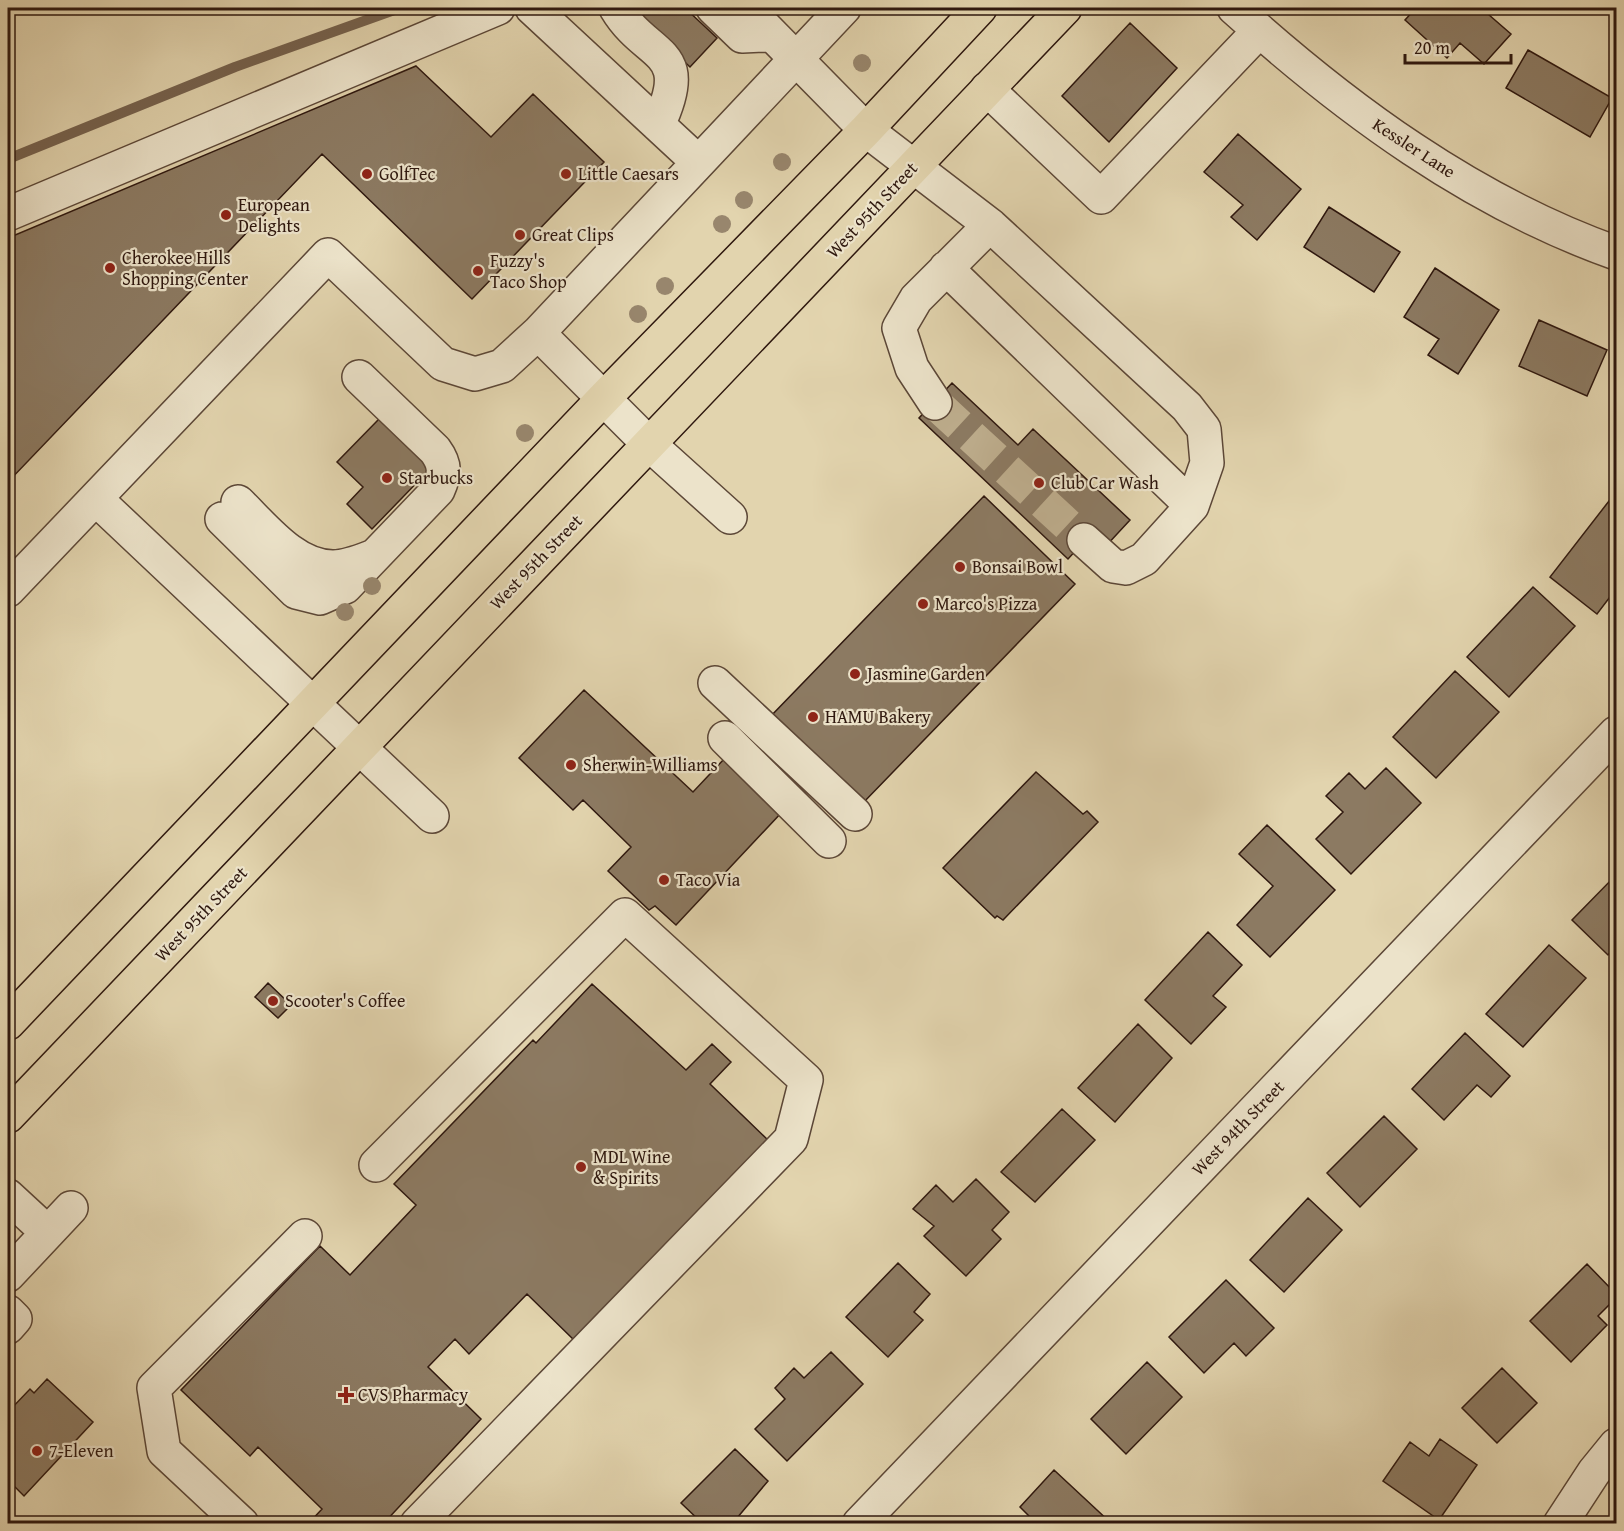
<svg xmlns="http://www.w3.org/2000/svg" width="1624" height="1531" font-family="'Gentium Book Plus',serif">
  <rect width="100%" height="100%" fill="#e2d4ae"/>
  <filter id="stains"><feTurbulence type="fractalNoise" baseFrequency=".00333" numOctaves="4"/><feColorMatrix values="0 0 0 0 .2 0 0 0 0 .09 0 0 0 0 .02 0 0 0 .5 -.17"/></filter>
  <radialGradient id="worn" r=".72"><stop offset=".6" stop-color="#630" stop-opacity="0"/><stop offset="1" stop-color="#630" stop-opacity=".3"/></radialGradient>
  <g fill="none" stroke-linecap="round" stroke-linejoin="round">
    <path stroke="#76624e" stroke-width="10" d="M 8,159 L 235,67 L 400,8"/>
  </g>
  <path fill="#8c7a62" stroke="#2f180f" stroke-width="1.5" d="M 628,8 L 685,8 L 717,38 L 690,67 Z
    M 1416,8 L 1481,8 L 1511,34 L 1484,64 L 1460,43 L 1447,58 L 1405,20 Z
    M 1130,23 L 1177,68 L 1109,142 L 1062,96 Z
    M 1528,50 L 1612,98 L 1590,137 L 1506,88 Z
    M 416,66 L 491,137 L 533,94 L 604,162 L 472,299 L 322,154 L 8,482 L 8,238 Z
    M 1238,134 L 1301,189 L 1257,240 L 1231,217 L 1243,205 L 1204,172 Z
    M 1329,207 L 1400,252 L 1374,292 L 1304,247 Z
    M 1435,268 L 1499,310 L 1458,374 L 1428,355 L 1439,339 L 1404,317 Z
    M 1539,320 L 1607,350 L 1587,396 L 1519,366 Z
    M 952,383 L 1018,445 L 1033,429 L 1130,520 L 1105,547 L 1091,534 L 1068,559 L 919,418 Z
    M 379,419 L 407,439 L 404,443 L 430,469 L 372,529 L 347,504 L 363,487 L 337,462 Z
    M 1616,492 L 1616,589 L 1597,614 L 1550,577 Z
    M 984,496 L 1075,584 L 862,804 L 769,718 Z
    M 1533,587 L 1575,626 L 1509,697 L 1467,657 Z
    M 1455,671 L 1499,712 L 1436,778 L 1393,737 Z
    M 584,690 L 693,792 L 725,758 L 782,812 L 676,925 L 655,906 L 649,910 L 608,871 L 631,847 L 583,800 L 573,810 L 519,758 Z
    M 1386,768 L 1421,803 L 1351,874 L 1316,839 L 1343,812 L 1326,796 L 1349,773 L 1365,789 Z
    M 1036,772 L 1083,814 L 1087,811 L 1098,822 L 1003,920 L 997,916 L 995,918 L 943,868 Z
    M 1267,825 L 1335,890 L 1270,957 L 1237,925 L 1273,886 L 1239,854 Z
    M 1616,875 L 1616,946 L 1608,955 L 1572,920 Z
    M 1208,932 L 1242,965 L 1213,996 L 1226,1007 L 1191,1044 L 1145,1000 Z
    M 1549,945 L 1586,978 L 1523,1047 L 1486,1014 Z
    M 268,983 L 291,1005 L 278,1018 L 255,997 Z
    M 592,984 L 686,1070 L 712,1044 L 731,1062 L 710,1084 L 769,1141 L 577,1343 L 527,1294 L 469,1354 L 455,1339 L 428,1367 L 481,1419 L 383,1524 L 308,1524 L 322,1509 L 258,1447 L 250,1456 L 181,1390 L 320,1246 L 350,1275 L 416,1205 L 394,1184 L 533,1040 L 536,1043 Z
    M 1138,1024 L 1172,1058 L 1115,1122 L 1078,1088 Z
    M 1465,1033 L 1510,1076 L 1491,1097 L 1477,1085 L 1444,1120 L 1412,1089 Z
    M 1062,1109 L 1095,1140 L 1035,1202 L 1001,1172 Z
    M 1384,1116 L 1417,1149 L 1360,1207 L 1327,1173 Z
    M 976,1179 L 1009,1212 L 992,1230 L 1001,1239 L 966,1276 L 924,1236 L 934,1226 L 913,1209 L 936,1185 L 953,1202 Z
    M 1308,1198 L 1342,1230 L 1284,1292 L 1250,1260 Z
    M 898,1263 L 930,1294 L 914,1312 L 923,1320 L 888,1357 L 846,1317 Z
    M 1587,1264 L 1616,1294 L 1616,1298 L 1598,1316 L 1607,1325 L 1571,1362 L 1530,1321 Z
    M 1226,1280 L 1274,1328 L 1246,1356 L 1234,1343 L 1204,1373 L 1169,1337 Z
    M 831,1352 L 863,1384 L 787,1461 L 755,1429 L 785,1399 L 775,1388 L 794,1368 L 804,1378 Z
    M 1147,1362 L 1182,1397 L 1126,1454 L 1091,1419 Z
    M 1502,1368 L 1537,1403 L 1497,1443 L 1462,1408 Z
    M 47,1379 L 93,1422 L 24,1496 L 8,1480 L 8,1412 L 30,1389 L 34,1393 Z
    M 1440,1439 L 1477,1465 L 1439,1520 L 1383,1481 L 1410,1442 L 1429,1456 Z
    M 735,1449 L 768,1481 L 732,1524 L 703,1524 L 681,1503 Z
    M 1054,1470 L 1112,1524 L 1037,1524 L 1020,1507 Z"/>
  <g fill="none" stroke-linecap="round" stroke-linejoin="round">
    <path stroke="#beae8e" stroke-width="33" stroke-dasharray="33 16" stroke-linecap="butt" d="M 935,403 L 1084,540"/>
    <g stroke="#5c4737" stroke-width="36">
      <path id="minor" d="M 532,8 L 698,162
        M 616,8 C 647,60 695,47 658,125
        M 713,8 L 742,36 L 765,35
        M 746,8 L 866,130 L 990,225 L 1187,407 L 1204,429 L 1207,463 L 1192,506 L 1144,559 L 1126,568 L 1113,566 L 1084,540
        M 1234,8 C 1346,109 1472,202 1616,253
        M 987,89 L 1101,197 L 1259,31
        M 8,214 L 498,8
        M 946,268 L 1192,506
        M 538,333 L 649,444 L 730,517
        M 935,403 L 912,368 L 899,328 L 916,299 L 990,225
        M 96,499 L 432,816
        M 238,502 C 264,527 294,567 333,567 C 347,567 361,561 374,556
        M 222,519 L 296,592 L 320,598 L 345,587 L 438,490 C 445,474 446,465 435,450 L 359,377
        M 8,590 L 328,255 L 443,364 L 475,374 L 502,366 L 538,333 L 844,8
        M 715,683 L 855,814
        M 725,738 L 829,841
        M 376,1165 L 625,915 L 806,1080 L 791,1139 L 417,1524
        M 8,1196 L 47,1232
        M 8,1275 L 71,1208
        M 8,1312 L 15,1319 L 8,1327
        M 242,1524 L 164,1451 L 154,1388 L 305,1236
        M 859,1524 L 1616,733
        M 1560,1524 L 1594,1472 L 1616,1445"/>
    </g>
    <g stroke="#2f180f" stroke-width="36">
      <path id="major" d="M 8,1023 L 605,397 L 866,130 L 980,8
        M 8,1116 L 1065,8"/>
    </g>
    <use href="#minor" stroke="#ece3ca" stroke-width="33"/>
    <use href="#major" stroke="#e2d4ae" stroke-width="33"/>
  </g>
  <g fill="#98866d">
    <circle cx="862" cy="63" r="9"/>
    <circle cx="782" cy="162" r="9"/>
    <circle cx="744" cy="200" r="9"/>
    <circle cx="722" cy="224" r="9"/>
    <circle cx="665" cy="286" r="9"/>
    <circle cx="638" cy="314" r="9"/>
    <circle cx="525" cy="433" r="9"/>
    <circle cx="372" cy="586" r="9"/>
    <circle cx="345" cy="612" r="9"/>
  </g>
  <g fill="#8f2418" stroke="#ece3ca" stroke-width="2">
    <circle cx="367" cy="174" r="6"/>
    <circle cx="566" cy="174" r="6"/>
    <circle cx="226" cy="215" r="6"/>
    <circle cx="520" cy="235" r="6"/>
    <circle cx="110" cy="268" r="6"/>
    <circle cx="478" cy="271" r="6"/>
    <circle cx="387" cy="478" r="6"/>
    <circle cx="1039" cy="483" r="6"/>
    <circle cx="960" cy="567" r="6"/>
    <circle cx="923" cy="604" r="6"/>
    <circle cx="855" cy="674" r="6"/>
    <circle cx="813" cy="717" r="6"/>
    <circle cx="571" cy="765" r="6"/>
    <circle cx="664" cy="880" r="6"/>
    <circle cx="273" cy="1001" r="6"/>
    <circle cx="581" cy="1167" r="6"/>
    <path d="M343 1386h6v6h6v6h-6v6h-6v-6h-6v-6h6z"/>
    <circle cx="37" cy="1451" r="6"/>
  </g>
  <g text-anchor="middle" stroke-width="4.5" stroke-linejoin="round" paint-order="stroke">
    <g font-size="18" fill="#2f180f" stroke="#ece3ca">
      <text transform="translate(1414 148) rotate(33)" y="6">Kessler Lane</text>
      <text transform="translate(872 210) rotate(-47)" y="6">West 95th Street</text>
      <text transform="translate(536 562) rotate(-46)" y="6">West 95th Street</text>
      <text transform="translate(201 914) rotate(-46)" y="6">West 95th Street</text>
      <text transform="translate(1238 1128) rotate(-46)" y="6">West 94th Street</text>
    </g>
    <g font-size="18" fill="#2f180f" stroke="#ece3ca" text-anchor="start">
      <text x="379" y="180">GolfTec</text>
      <text x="578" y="180">Little Caesars</text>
      <text x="238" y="211">European<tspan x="238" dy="21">Delights</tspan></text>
      <text x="532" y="241">Great Clips</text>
      <text x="122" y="264">Cherokee Hills<tspan x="122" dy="21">Shopping Center</tspan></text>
      <text x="490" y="267">Fuzzy's<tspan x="490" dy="21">Taco Shop</tspan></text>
      <text x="399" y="484">Starbucks</text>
      <text x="1051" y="489">Club Car Wash</text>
      <text x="972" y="573">Bonsai Bowl</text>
      <text x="935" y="610">Marco's Pizza</text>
      <text x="867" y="680">Jasmine Garden</text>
      <text x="825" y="723">HAMU Bakery</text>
      <text x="583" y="771">Sherwin-Williams</text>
      <text x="676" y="886">Taco Via</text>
      <text x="285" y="1007">Scooter's Coffee</text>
      <text x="593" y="1163">MDL Wine<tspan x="593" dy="21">&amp; Spirits</tspan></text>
      <text x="358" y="1401">CVS Pharmacy</text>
      <text x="49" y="1457">7-Eleven</text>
    </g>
  </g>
  <rect width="1624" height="1531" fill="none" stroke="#e2d4ae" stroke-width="30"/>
  <rect x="9" y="9" width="1606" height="1513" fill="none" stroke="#2f180f" stroke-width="3"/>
  <rect x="15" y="15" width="1594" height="1501" fill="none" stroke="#2f180f" stroke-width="1.5"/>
  <path d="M1405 54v9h106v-9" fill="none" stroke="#2f180f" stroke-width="3"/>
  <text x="1414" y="54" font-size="18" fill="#2f180f" stroke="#ece3ca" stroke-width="4.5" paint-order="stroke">20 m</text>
  <rect width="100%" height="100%" filter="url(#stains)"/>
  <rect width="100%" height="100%" fill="url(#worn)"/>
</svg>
